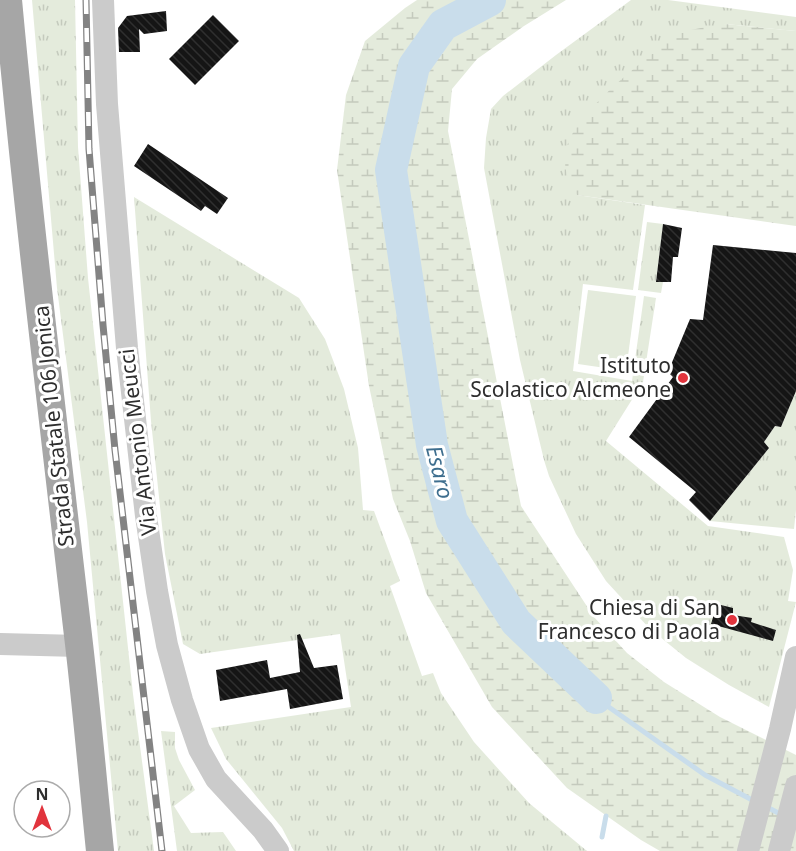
<svg xmlns="http://www.w3.org/2000/svg" width="796" height="851" font-family="'Noto Sans',sans-serif">
  <defs>
    <pattern id="grass-tufts" width="24" height="20" patternUnits="userSpaceOnUse" patternTransform="scale(1.5)"><rect width="24" height="20" fill="#e4ebdc"/><path d="M3 7l-1-3M5 7V3M7 7l1-3M15 17l-1-3M17 17v-4M19 17l1-3" fill="none" stroke="#c4cabd"/></pattern>
    <pattern id="wetland-marsh" width="20" height="14" patternUnits="userSpaceOnUse" patternTransform="scale(1.5)"><rect width="20" height="14" fill="#e4ebdc"/><path d="M1 5h8M5 5V1M11 12h8M15 12V8" fill="none" stroke="#c4cabd"/></pattern>
    <pattern id="building-back-hatch" width="6" height="6" patternUnits="userSpaceOnUse" patternTransform="scale(1.5)"><rect width="6" height="6" fill="#151515"/><path d="M-1 5l2 2M0 0l6 6M5-1l2 2" fill="none" stroke="#2f2f2f"/></pattern>
  </defs>
  <rect width="100%" height="100%" fill="#fff"/>
  <path fill="url(#grass-tufts)" d="M 32,0 L 75,0 L 78,147 L 88,278 L 133,694 L 154,851 L 118,851 L 87,522 L 57,288 Z
    M 631,0 L 668,0 L 796,17 L 796,31 L 725,24 L 577,195 L 645,205 L 633,290 L 583,284 L 573,371 L 632,381 L 644,296 L 656,298 L 643,382 L 606,441 L 708,526 L 784,537 L 793,570 L 788,601 L 796,602 L 769,707 L 729,685 L 686,658 L 649,628 L 606,581 L 576,534 L 549,476 L 544,460 L 520,360 L 484,168 L 486,138 L 491,109 L 503,96 L 556,55 Z
    M 134,197 L 299,298 L 325,339 L 344,389 L 358,448 L 363,510 L 374,511 L 400,581 L 390,586 L 422,676 L 433,673 L 441,693 L 474,742 L 529,803 L 587,851 L 294,851 L 282,828 L 226,759 L 211,728 L 351,707 L 340,634 L 200,654 L 183,644 L 165,554 L 151,421 Z
    M 647,222 L 663,224 L 656,281 L 663,282 L 661,293 L 638,290 Z
    M 796,391 L 796,510 L 794,529 L 710,521 L 769,448 L 764,442 L 775,426 L 781,427 Z
    M 161,731 L 175,732 L 175,748 L 179,760 L 195,790 L 174,806 L 191,833 L 223,832 L 236,851 L 177,851 Z"/>
  <path fill="url(#wetland-marsh)" d="M 417,0 L 566,0 L 524,26 L 477,59 L 452,89 L 448,131 L 521,506 L 594,617 L 627,653 L 664,682 L 720,717 L 796,755 L 796,851 L 660,851 L 641,840 L 567,788 L 492,707 L 426,593 L 410,541 L 393,499 L 369,386 L 337,170 L 346,95 L 365,41 L 405,8 Z
    M 725,24 L 796,31 L 796,226 L 577,195 C 567,180 562,165 567,147 C 575,115 635,67 661,47 C 667,43 673,36 680,33 C 690,29 714,26 725,24 Z"/>
  <path fill="#e4ebdc" d="M 588,290 L 636,296 L 626,371 L 578,364 Z"/>
  <g fill="none" stroke-linecap="round" stroke-linejoin="round">
    <path stroke="#c9ddeb" stroke-width="5" d="M 596,698 L 705,775 L 754,801
      M 765,806 L 784,816
      M 602,837 L 606,816"/>
    <path stroke="#c9ddeb" stroke-width="32" d="M 490,0 L 443,25 L 414,66 L 391,170 L 432,445 L 452,521 L 516,622 L 596,698"/>
  </g>
  <path fill="url(#building-back-hatch)" d="M 166,11 L 167,31 L 144,34 L 139,29 L 140,52 L 119,52 L 118,28 L 127,16 Z
    M 213,15 L 239,41 L 195,85 L 169,59 Z
    M 148,144 L 228,198 L 217,214 L 205,206 L 201,211 L 134,166 Z
    M 663,224 L 682,228 L 678,257 L 673,257 L 671,282 L 656,282 Z
    M 713,245 L 796,253 L 796,391 L 781,427 L 775,426 L 764,442 L 769,448 L 710,521 L 689,500 L 696,492 L 629,437 L 673,377 L 668,372 L 690,319 L 703,320 Z
    M 717,604 L 733,608 L 733,615 L 752,618 L 751,622 L 776,630 L 773,641 L 711,624 Z
    M 300,634 L 314,668 L 337,665 L 343,699 L 290,709 L 287,689 L 220,701 L 216,670 L 267,660 L 270,678 L 300,672 L 297,635 Z"/>
  <g fill="none" stroke-linecap="round" stroke-linejoin="round">
    <path stroke="#cbcbcb" stroke-width="22" d="M 103,0 L 107,104 L 127,348 L 146,516 L 157,591 L 167,645 L 182,700 L 199,749 L 216,779 L 263,830 L 278,851
      M 0,644 L 79,646
      M 748,851 L 780,729 L 796,657
      M 779,851 L 796,786"/>
    <path stroke="#a6a6a6" stroke-width="28" d="M 8,0 C 28,215 54,429 79,644 C 87,713 93,782 100,851"/>
    <g stroke="#838383" stroke-width="7">
      <path id="rail" d="M 86,0 L 89,149 L 103,325 L 115,450 L 162,851"/>
    </g>
    <use href="#rail" stroke="#fff" stroke-width="4.5" stroke-dasharray="14" stroke-linecap="butt"/>
  </g>
  <g fill="#e1343d" stroke="#fff" stroke-width="2">
    <circle cx="683" cy="378" r="6"/>
    <circle cx="732" cy="620" r="6"/>
  </g>
  <g text-anchor="middle" stroke-width="6" stroke-linejoin="round" paint-order="stroke">
    <g font-size="21" fill="#2e2e2e" stroke="#fff" text-anchor="end">
      <text x="671" y="373">Istituto<tspan x="671" dy="24">Scolastico Alcmeone</tspan></text>
      <text x="720" y="615">Chiesa di San<tspan x="720" dy="24">Francesco di Paola</tspan></text>
    </g>
    <g font-size="21" fill="#2e2e2e" stroke="#fff">
      <text transform="translate(54 426) rotate(-96)" y="7">Strada Statale 106 Jonica</text>
      <text transform="translate(138 442) rotate(-97)" y="7">Via Antonio Meucci</text>
    </g>
    <g font-size="22" font-style="italic" fill="#3e6e8e" stroke="#fff">
      <text transform="translate(440 472) rotate(76)" y="8">Esaro</text>
    </g>
  </g>
  <g transform="translate(42 809)"><circle r="28" fill="#ffffff" stroke="#ababab" stroke-width="1.5"/>
  <path d="M0-4.5L10 22L0 15L-10 22Z" fill="#e1343d"/>
  <text y="-9" font-size="16" font-weight="bold" text-anchor="middle" fill="#2e2e2e">N</text>
  </g>
</svg>
